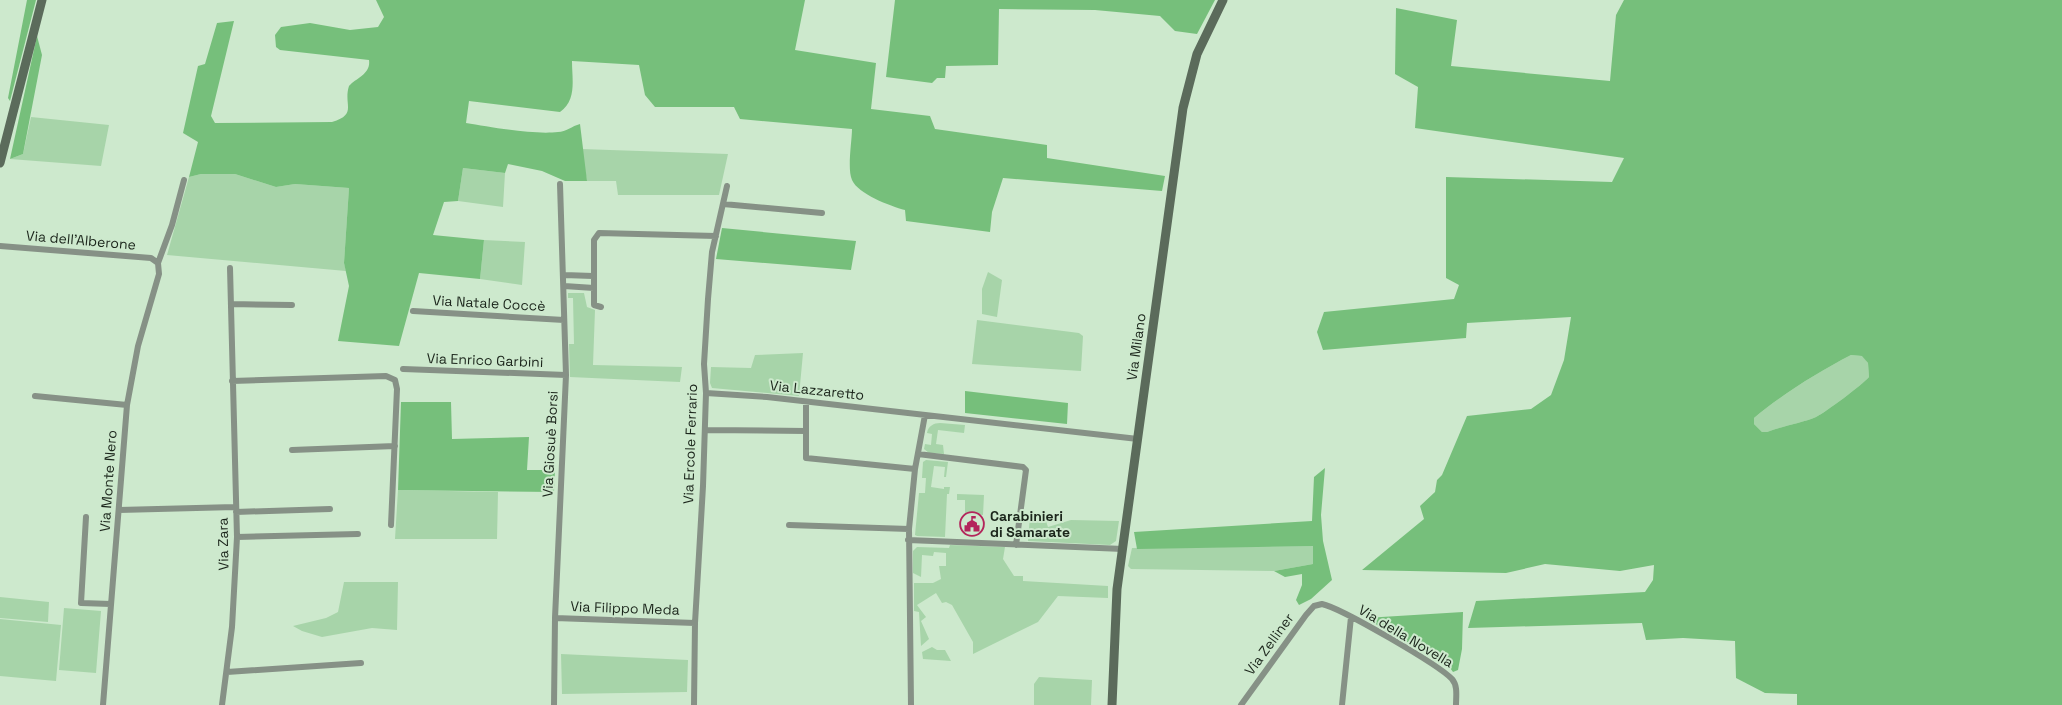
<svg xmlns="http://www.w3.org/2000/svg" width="2062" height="705" font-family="'Space Grotesk',sans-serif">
  <rect width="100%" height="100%" fill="#cde9cd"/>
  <path fill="#a7d4a9" d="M 31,117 L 109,125 L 101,166 L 10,159 L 23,154 Z
    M 581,149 L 728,154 L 719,195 L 618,195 L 616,181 L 587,181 Z
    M 463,168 L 505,173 L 503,207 L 458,201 Z
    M 201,174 L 235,174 L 276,187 L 295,184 L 349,188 L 344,263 L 346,271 L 167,255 L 189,177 Z
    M 484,240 L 525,242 L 522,285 L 480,279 Z
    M 988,272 L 1002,280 L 997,317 L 982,314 L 982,289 Z
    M 568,293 L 584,293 L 587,307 L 595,310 L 593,365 L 682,367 L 680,382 L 570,377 L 569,344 L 574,344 L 573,298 L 568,298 Z
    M 977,320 L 1079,333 L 1083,336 L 1081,371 L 972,364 Z
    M 803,353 L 799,396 L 712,388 L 710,383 L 711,367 L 751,368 L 755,355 Z
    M 1851,355 L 1863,356 L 1868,363 L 1869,377 C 1862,385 1826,412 1816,417 C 1802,423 1782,426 1767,432 L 1762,432 L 1754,424 L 1754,418 C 1783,394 1818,372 1851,355 Z
    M 940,423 L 965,425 L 964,433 L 938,430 L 936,444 L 943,445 L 944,454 L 929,453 L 924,449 L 925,444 L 931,445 L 932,434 L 927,433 C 928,426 934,423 940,423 Z
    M 926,460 L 948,462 L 946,477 L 944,477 L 945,467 L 934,466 L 931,487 L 944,489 L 944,487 L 950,487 L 949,494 L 947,494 L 945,537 L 917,536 L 915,535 L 919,493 L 925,493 L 926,478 L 922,478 L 923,462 Z
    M 398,490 L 498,492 L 497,539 L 395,539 Z
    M 957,494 L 984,495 L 983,515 L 965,514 L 965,500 L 957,500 Z
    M 1043,512 L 1048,527 L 1071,520 L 1119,521 L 1116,541 L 1110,545 L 1028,541 L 1030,516 Z
    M 950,545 L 1005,547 L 1003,559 L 1014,576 L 1023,576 L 1023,581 L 1108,586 L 1108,598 L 1058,596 L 1038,622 L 973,654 L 973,642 L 952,605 L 946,602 L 942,603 L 936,593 L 917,605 L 926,617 L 921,621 L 929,639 L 921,646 L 919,612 L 914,611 L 914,583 L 933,583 L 941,579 L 939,566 L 946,566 L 946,553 L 934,552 L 933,556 L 922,555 L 921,577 L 913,573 L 913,551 L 917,547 L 949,548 Z
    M 1313,546 L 1313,564 L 1274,571 L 1131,569 L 1128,566 L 1132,548 Z
    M 344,582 L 398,582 L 397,630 L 372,628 L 322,637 L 302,631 L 293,626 L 326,618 L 338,612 Z
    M 0,597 L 49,602 L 48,622 L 0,618 Z
    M 64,608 L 101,611 L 96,673 L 59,670 Z
    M 0,619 L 61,625 L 56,681 L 0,676 Z
    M 932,647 L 937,650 L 945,650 L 951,661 L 923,659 L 922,652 Z
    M 561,654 L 688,660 L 687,692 L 562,694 Z
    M 1039,677 L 1092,680 L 1091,705 L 1034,705 L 1034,684 Z"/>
  <path fill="#76bf7b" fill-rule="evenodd" d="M 27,0 L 36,0 L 10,101 L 8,98 Z
    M 376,0 L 805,0 L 795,50 L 876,63 L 871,109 L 930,116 L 935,129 L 1047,145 L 1047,158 L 1165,176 L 1162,191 L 1003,178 L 992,212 L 990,232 L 906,221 L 905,210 C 890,206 858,194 852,180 C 847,169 852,141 852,129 L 740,119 L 734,107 L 655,107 L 645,95 L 639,65 L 572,61 C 572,80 577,100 560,112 L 469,101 L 466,123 C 490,127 534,135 558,132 C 566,132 572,126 580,124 L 587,181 L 565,181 L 542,171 L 508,164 L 505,173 L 463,168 L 458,201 L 444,202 L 433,235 L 484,240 L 480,279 L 419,273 L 399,346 L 338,341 L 349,286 L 344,263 L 349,188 L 295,184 L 276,187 L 235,174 L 201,174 L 189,177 L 198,142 L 183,133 L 198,66 L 205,64 L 217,23 L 234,21 L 211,116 L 215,123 L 332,122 C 358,114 343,105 349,86 C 356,78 371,74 369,60 L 280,50 L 276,47 L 275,35 L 281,27 L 310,23 L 350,30 L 378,27 L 384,17 Z
    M 895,0 L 1215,0 L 1197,34 L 1175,31 L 1160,16 L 1095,10 L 999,9 L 998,65 L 946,66 L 945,78 L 937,78 L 932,83 L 886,77 Z
    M 1624,0 L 2062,0 L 2062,705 L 1797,705 L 1797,694 L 1765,693 L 1736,678 L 1735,641 L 1683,638 L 1646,640 L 1642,623 L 1468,628 L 1476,601 L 1645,592 L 1653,580 L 1654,565 L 1620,571 L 1545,564 L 1506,573 L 1362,570 L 1424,519 L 1420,506 L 1435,492 L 1437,480 L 1442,475 L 1467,416 L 1531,409 L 1551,395 L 1564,360 L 1571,317 L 1467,323 L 1466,338 L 1323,350 L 1317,332 L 1324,312 L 1454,299 L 1459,285 L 1446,278 L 1446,177 L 1612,182 L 1624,158 L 1415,128 L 1418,87 L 1395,74 L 1396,8 L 1457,20 L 1451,66 L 1610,81 L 1616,15 ZM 1851,355 L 1862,356 L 1868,363 L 1869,377 C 1862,385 1826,412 1816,417 C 1802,423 1782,426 1767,432 L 1762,432 L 1754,424 L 1754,418 C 1783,394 1818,372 1851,355 Z
    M 37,36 L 42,55 L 23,154 L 10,159 Z
    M 722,228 L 856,241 L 851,270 L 716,259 Z
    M 965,391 L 1068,403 L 1067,424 L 965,413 Z
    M 401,402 L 451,402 L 452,439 L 529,437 L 527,470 L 555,470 L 554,492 L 398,490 Z
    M 1325,468 L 1321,515 L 1323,541 L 1332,580 L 1311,599 L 1299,605 L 1296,600 L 1302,585 L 1302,574 L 1285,577 L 1274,571 L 1313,564 L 1313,546 L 1137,549 L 1134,532 L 1312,521 L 1314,477 Z
    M 1463,612 L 1462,649 L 1458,670 L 1453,672 L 1448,665 L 1365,618 Z"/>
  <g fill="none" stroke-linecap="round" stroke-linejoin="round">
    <path stroke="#869186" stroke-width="6" d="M 723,204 L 822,213
      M 0,246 L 151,258 L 158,263
      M 564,275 L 593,276
      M 564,286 L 594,288
      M 231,304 L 292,305
      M 601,307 L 594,305 L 594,240 L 599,233 L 716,236
      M 413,311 L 564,320
      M 403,369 L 566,375
      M 232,381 L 386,376 L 395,380 L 397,389 L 391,525
      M 706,393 L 767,397 L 1138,439
      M 35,396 L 127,405
      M 705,430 L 806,431 L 806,458 L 915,469
      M 806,431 L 806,402
      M 292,450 L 395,446
      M 918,454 L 1023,467 L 1026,470 L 1016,545
      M 119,510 L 235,507
      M 236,512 L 330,509
      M 86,517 L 81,603 L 111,604
      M 789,525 L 909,529
      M 237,537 L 358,534
      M 908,540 L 1123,549
      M 555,618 L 695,623
      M 227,672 L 361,663
      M 103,705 L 127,405 L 138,346 L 159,274 L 158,263 L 172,225 L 184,180
      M 222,705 L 232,627 L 237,537 L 230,268
      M 554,705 L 555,618 L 566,375 L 560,184
      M 694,705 L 695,623 L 703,486 L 706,393 L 704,364 L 708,299 L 712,252 L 727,186
      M 911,705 L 909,529 L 915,469 L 925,415
      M 1241,705 L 1306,615 L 1314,606 L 1322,604 C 1341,608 1439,665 1452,679 C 1458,686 1456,696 1456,705
      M 1342,705 L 1351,617"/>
    <path stroke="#5b6b5b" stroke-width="9" d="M 0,163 L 42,0
      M 1112,705 L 1117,589 L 1183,108 L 1197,54 L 1223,0"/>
  </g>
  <defs>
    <g id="civic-ring" transform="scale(1.25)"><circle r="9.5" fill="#cde9cd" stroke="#b3255b" stroke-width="1.5"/><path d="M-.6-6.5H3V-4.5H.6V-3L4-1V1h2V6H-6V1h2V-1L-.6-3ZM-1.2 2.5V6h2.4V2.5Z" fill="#b3255b"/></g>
  </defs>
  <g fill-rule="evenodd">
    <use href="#civic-ring" x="972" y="524"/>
  </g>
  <g text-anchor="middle" stroke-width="4" stroke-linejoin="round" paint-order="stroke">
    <g font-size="14" fill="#1b251b" stroke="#cde9cd">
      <text transform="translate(81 240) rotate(5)" y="5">Via dell'Alberone</text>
      <text transform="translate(489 303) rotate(3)" y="5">Via Natale Coccè</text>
      <text transform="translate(1136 347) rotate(-82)" y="5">Via Milano</text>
      <text transform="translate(485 360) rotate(2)" y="5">Via Enrico Garbini</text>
      <text transform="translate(817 390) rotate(6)" y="5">Via Lazzaretto</text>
      <text transform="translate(550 444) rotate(-87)" y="5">Via Giosuè Borsi</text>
      <text transform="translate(690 444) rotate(-88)" y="5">Via Ercole Ferrario</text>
      <text transform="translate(108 481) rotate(-86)" y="5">Via Monte Nero</text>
      <text transform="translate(223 544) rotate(-91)" y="5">Via Zara</text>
      <text transform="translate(625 608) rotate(2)" y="5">Via Filippo Meda</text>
      <text transform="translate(1406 636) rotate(31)" y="5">Via della Novella</text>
      <text transform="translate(1269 644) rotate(-54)" y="5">Via Zelliner</text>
    </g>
    <g font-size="14" font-weight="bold" fill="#1b251b" stroke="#cde9cd" text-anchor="start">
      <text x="990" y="521">Carabinieri<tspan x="990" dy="16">di Samarate</tspan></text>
    </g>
  </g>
</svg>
